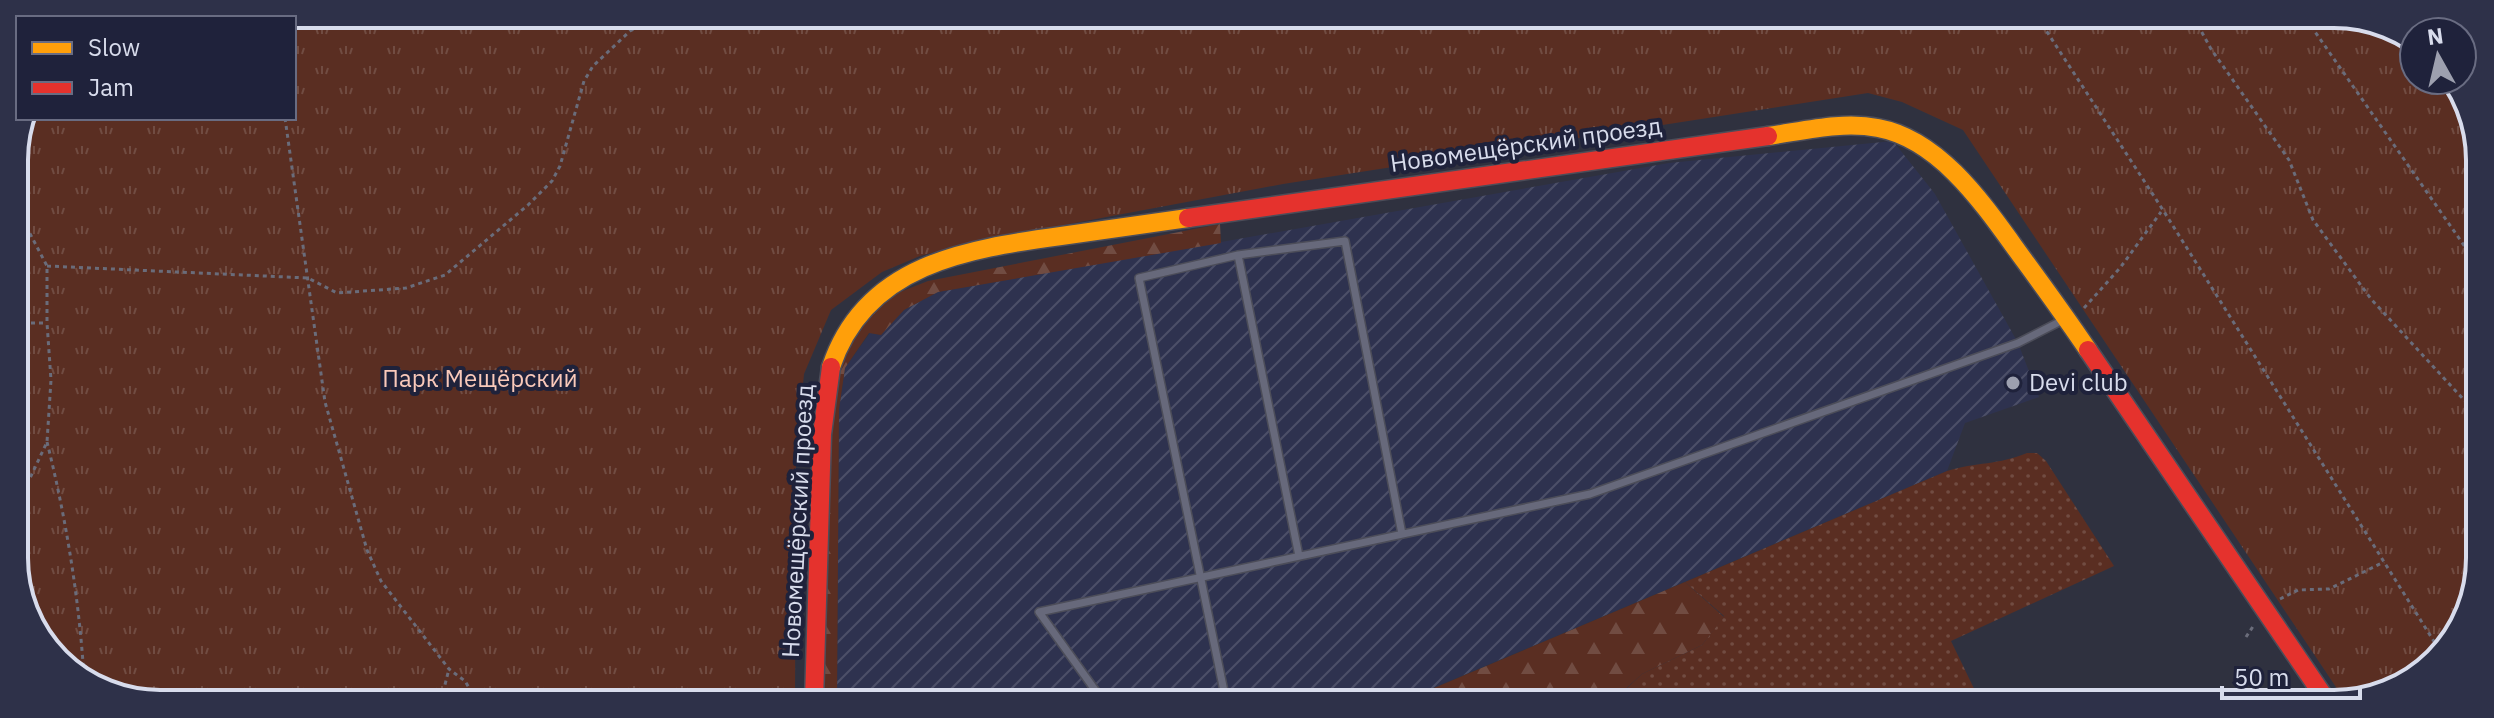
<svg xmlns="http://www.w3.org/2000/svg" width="2494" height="718" font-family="'IBM Plex Sans',sans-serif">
  <defs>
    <pattern id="industrial-furrows" width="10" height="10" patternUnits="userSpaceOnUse" patternTransform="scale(2)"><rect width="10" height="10" fill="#2e324f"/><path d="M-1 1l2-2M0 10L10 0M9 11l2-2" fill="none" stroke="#4c4f68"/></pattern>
    <pattern id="grass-dots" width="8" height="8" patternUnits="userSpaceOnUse" patternTransform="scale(2)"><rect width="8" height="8" fill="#5a2e22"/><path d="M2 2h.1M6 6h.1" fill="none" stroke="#714c42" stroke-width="1.8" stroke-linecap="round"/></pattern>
    <pattern id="forest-firs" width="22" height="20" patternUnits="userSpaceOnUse" patternTransform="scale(2)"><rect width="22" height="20" fill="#5a2e22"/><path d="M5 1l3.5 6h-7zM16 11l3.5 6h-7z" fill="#714c42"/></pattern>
    <pattern id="park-tufts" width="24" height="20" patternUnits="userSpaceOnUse" patternTransform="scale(2)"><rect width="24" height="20" fill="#5a2e22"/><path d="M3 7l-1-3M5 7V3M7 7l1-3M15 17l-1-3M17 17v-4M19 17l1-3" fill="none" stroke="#714c42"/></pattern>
  </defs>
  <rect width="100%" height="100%" fill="#2f313f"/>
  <path fill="url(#industrial-furrows)" d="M 1893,141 L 1935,194 L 2018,343 L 2039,397 L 1965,423 L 1947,471 L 1400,702 L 837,701 L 839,409 L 845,368 L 870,333 L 881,335 L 904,310 L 938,292 L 1669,163 Z"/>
  <path fill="url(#grass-dots)" d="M 2027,453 L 2037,453 L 2046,461 L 2114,566 L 1951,641 L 1981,703 L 1612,702 L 1642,674 L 1702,645 L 1724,616 L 1685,582 L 1947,471 C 1976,462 1999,465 2027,453 Z"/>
  <path fill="url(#forest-firs)" d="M 1220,224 L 1221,243 L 938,292 L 904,310 L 881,335 L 869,333 L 845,368 L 839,409 L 837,701 L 824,701 L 830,414 L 836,370 L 854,331 L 895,294 L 928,281 Z
    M 1685,582 L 1724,617 L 1702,645 L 1642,674 L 1611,702 L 1452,702 L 1434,688 Z"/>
  <path fill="url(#park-tufts)" d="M 160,14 L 2371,19 L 2414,45 L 2414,80 L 2451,80 L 2477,132 L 2475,595 L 2430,668 L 2346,702 L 1963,130 L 1902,102 L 1868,93 L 1283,184 L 973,242 L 920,256 L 882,272 L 831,310 L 804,374 L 796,455 L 795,701 L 123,699 L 57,661 L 17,586 L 14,151 L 29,118 L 294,118 L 294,18 L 140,18 Z"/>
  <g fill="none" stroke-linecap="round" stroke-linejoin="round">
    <g stroke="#4c4d59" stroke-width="10">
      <path id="lane" d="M 1238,255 L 1345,241 L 1402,534
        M 1103,701 L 1039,612 L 1590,494 L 2018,343 L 2065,319
        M 1226,701 L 1139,278 L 1238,255 L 1299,556"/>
    </g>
    <g stroke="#4c4d59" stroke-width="21">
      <path id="slow" d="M 1768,136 C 1804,131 1842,121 1878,128 C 1943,140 1988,211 2024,260 C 2046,290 2067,319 2088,350
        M 831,367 C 865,264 967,249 1061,236 C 1103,230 1145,224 1188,218"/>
    </g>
    <g stroke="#4c4d59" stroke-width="21">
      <path id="jam" d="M 1188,218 L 1768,136
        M 2088,350 L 2329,704
        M 814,701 L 822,434 L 831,367"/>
    </g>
    <path stroke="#6a6c7a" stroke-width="3" stroke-dasharray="4 4" stroke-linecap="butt" d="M 270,14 L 271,18
      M 2038,18 L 2163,210 L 2440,651
      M 2194,18 L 2211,49 L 2289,160 L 2313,220 L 2371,299 L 2476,413
      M 2311,26 L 2477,264
      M 285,118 L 325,402 L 367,550 L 381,581 L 449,669 L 465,681 L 476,700
      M 15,205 L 47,266 L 47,323 L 51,380 L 47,442 L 16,508
      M 47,266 L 308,278 L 337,293 L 406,288 L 445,275 L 528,205 L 552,181 L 560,166 L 584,81 L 593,66 L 630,31 L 663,15
      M 2084,308 L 2120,268 L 2161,212
      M 15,323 L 47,323
      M 47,442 C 66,518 79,598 84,677
      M 2280,599 L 2298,590 L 2329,589 L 2384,562
      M 2246,637 L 2254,625
      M 441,700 L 449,669"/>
    <use href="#lane" stroke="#67697b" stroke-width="7"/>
    <use href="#slow" stroke="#ff9f0a" stroke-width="18"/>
    <use href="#jam" stroke="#e5322d" stroke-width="18"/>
  </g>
  <circle fill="#9da0af" stroke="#1f223b" stroke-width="3" cx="2013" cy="383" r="8"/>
  <g text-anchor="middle" stroke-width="8" stroke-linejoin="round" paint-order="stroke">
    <g font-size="24" fill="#d8dcec" stroke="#1f223b">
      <text transform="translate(1526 145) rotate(-8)" y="8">Новомещёрский проезд</text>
      <text transform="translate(798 521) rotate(-87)" y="8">Новомещёрский проезд</text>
    </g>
    <g font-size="24" fill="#fac9ba" stroke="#1f223b">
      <text x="480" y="387">Парк Мещёрский</text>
    </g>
    <g font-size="24" fill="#d8dcec" stroke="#1f223b" text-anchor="start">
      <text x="2029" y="391">Devi club</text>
    </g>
  </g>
  <path d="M0 0H2494V718H0ZM160 28H2334A132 132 0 0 1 2466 160V558A132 132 0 0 1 2334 690H160A132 132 0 0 1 28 558V160A132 132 0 0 1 160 28Z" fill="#2e3149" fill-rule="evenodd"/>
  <path fill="none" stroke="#d8dcec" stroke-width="4" d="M160 28H2334A132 132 0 0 1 2466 160V558A132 132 0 0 1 2334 690H160A132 132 0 0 1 28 558V160A132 132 0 0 1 160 28Z"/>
  <rect x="16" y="16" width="280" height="104" fill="#1f223b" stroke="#696c82" stroke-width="2"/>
  <rect x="32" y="42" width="40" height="12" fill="#ff9f0a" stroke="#696c82" stroke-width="2"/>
  <text x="88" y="56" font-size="24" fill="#d8dcec">Slow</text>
  <rect x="32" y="82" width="40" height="12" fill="#e5322d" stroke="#696c82" stroke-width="2"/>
  <text x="88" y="96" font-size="24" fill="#d8dcec">Jam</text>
  <g transform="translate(2438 56) rotate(352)"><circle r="38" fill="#1f223b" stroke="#696c82" stroke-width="2"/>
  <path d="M0-6L14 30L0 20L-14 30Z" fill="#9da0af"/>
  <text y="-12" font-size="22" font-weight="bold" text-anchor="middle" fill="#d8dcec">N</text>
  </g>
  <path d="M2222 686v12h138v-12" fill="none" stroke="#d8dcec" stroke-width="4"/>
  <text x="2234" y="686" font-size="24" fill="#d8dcec" stroke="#1f223b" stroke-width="6" paint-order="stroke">50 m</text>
</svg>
